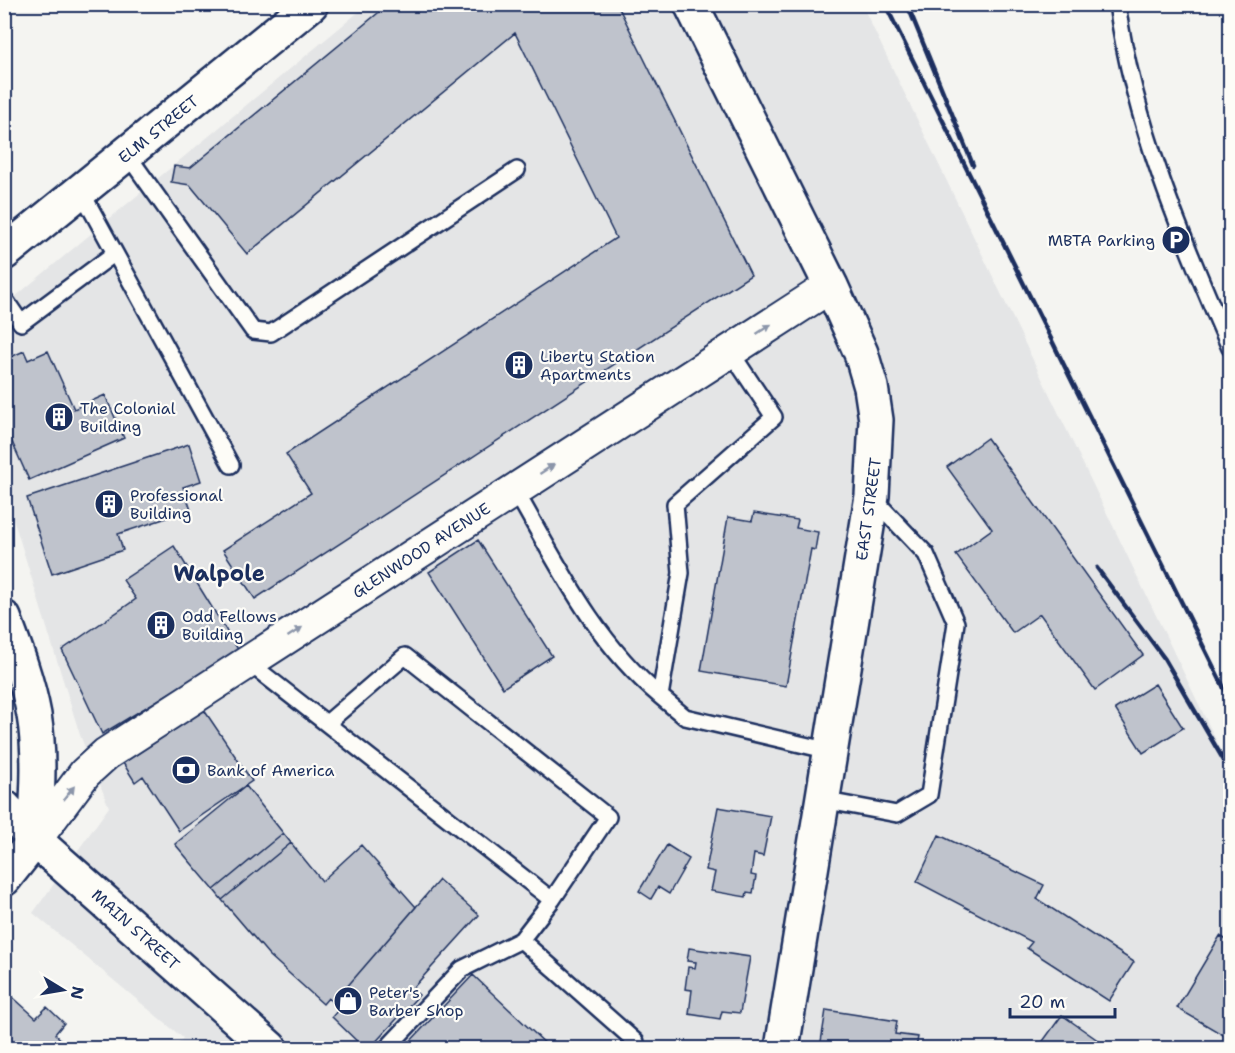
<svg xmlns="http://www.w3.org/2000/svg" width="1235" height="1053" font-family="'Shantell Sans',sans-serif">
  <rect width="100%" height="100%" fill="#f4f4f1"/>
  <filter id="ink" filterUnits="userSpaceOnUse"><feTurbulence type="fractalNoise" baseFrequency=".0167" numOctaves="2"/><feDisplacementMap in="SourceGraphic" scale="12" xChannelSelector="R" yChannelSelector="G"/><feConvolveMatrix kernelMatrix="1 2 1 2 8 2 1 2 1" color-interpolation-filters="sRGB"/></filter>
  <g filter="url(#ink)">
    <path fill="#e4e5e6" d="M 367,5 L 862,5 L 1230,769 L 1230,1048 L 175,1048 L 183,1038 L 33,913 L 109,807 L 80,735 L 5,492 L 4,306 Z"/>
    <path fill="#bfc3cc" stroke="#1b2f5e" stroke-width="1.5" d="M 389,4 L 617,4 L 751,275 L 255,599 L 223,550 L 311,493 L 286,454 L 616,238 L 515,33 L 247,254 L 190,185 L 171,182 L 174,166 L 190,168 Z
      M 24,351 L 28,360 L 48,351 L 74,409 L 105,395 L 124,438 L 29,480 L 4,424 L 4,360 Z
      M 987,438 L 1143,655 L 1095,690 L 1040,614 L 1013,633 L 956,555 L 992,529 L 947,467 Z
      M 189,444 L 201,481 L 183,487 L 191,510 L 118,534 L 123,550 L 52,574 L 27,498 Z
      M 754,513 L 798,520 L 796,528 L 818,532 L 815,550 L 811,549 L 786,686 L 701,671 L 728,517 L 752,521 Z
      M 478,540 L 552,656 L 503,688 L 429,572 Z
      M 174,546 L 239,651 L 102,734 L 62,650 L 136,599 L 123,580 Z
      M 1155,684 L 1183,728 L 1143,753 L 1115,709 Z
      M 204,710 L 252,781 L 179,831 L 143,776 L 135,782 L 123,763 Z
      M 246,786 L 283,833 L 214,890 L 175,844 Z
      M 718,807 L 771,816 L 763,856 L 754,854 L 751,875 L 756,876 L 753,893 L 747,892 L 746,897 L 711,891 L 715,872 L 706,870 Z
      M 283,833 L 291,843 L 222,900 L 214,890 Z
      M 939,835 L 1044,885 L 1037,899 L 1134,962 L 1109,1001 L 1027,948 L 1032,942 L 917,882 Z
      M 291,843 L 322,881 L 361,845 L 416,907 L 333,1003 L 328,998 L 323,1004 L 269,955 L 222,900 Z
      M 667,845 L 689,859 L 669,894 L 658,887 L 651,899 L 639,891 Z
      M 439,880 L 479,915 L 412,989 L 419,995 L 370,1048 L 364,1048 L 332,1017 L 339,1009 L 333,1003 Z
      M 1220,936 L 1230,942 L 1230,1039 L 1177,1008 Z
      M 689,948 L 750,957 L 740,1013 L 722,1011 L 720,1019 L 689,1014 L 692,990 L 685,989 L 688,967 L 695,968 L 696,962 L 687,961 Z
      M 473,975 L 550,1048 L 404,1048 Z
      M 6,991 L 36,1018 L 47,1007 L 64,1023 L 55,1034 L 70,1048 L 4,1048 Z
      M 826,1010 L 897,1021 L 895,1034 L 918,1037 L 916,1048 L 820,1048 Z
      M 1062,1015 L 1109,1048 L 1038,1048 Z"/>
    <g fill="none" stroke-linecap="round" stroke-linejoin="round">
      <g stroke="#1b2f5e" stroke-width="20">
        <path id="lane" d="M 1117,4 C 1134,125 1182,238 1230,348
          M 127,154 L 253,331 L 271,333 L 517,170
          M 81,191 L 231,465
          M 4,298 L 21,323 L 115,253
          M 730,351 L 774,417 L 675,504 L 681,573 L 660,696 L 685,717 L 830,751
          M 515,490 C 557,563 594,641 660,696
          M 248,662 L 552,900 L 521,940 L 636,1042
          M 327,723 L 405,656 L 608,817 L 552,900
          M 822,800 L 897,814 L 929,795 L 956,623 L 926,554 L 872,497
          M 387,1048 L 462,969 L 521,940"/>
      </g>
      <g stroke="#1b2f5e" stroke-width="36">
        <path id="street" d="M 35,840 L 85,773 L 106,754 L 831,286"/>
      </g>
      <g stroke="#1b2f5e" stroke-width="38">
        <path id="secondary" d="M 691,4 L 831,286 L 861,353 L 871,387 L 876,420 L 872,496 L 782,1048
          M 4,618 C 16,650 28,682 34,715 C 41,756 37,799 35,840
          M 4,807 L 35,840 L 270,1048
          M 4,879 L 35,840"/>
      </g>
      <g stroke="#1b2f5e" stroke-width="38">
        <path id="primary" d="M 4,253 L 311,4"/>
      </g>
      <use href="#lane" stroke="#fdfcf7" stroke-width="15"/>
      <use href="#street" stroke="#fdfcf7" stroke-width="32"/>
      <use href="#secondary" stroke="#fdfcf7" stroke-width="33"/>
      <use href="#primary" stroke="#fdfcf7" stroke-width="33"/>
      <path stroke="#1b2f5e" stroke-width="4.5" d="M 885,4 L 1230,700
        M 907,4 L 973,165
        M 1097,568 L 1164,658 L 1230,771"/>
    </g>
    <defs><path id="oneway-solid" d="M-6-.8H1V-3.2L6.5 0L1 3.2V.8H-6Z" transform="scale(1.5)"/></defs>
    <g fill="#8c96aa">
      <use href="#oneway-solid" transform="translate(764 329) rotate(-33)"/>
      <use href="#oneway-solid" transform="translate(547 469) rotate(-33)"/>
      <use href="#oneway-solid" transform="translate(295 632) rotate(-33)"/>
      <use href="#oneway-solid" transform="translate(69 793) rotate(-52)"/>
    </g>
  </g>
  <defs>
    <g id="parking-disc" transform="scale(1.5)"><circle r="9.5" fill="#1b2f5e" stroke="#fdfcf7"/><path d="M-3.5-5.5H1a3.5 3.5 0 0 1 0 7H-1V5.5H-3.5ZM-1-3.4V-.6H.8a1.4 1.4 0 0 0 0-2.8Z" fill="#fff"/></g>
    <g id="building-disc" transform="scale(1.5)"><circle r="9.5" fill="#1b2f5e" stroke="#fdfcf7"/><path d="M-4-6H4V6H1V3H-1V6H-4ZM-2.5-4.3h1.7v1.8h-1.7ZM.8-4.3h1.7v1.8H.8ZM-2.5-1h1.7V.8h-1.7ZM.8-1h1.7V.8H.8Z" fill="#fff"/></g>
    <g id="bank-disc" transform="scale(1.5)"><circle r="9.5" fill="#1b2f5e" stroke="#fdfcf7"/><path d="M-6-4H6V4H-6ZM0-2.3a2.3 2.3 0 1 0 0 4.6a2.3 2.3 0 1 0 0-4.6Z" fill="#fff"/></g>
    <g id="shop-disc" transform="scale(1.5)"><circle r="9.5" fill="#1b2f5e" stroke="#fdfcf7"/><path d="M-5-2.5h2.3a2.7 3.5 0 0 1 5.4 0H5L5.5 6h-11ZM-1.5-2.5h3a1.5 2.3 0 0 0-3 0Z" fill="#fff"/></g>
  </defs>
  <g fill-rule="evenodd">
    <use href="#parking-disc" x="1176" y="240"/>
    <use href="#building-disc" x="519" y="365"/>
    <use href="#building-disc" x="59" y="417"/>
    <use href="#building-disc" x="109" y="504"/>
    <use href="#building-disc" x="161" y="625"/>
    <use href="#bank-disc" x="186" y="770"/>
    <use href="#shop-disc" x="348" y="1001"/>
  </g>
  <g text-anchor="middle" stroke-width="4.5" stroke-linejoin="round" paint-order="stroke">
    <g font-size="16" fill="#1b2f5e" stroke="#fdfcf7">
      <text transform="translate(158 129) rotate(-39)" y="6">ELM STREET</text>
      <text transform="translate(868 509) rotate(-82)" y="6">EAST STREET</text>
      <text transform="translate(421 550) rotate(-33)" y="6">GLENWOOD AVENUE</text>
      <text transform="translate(136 929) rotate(42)" y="6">MAIN STREET</text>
    </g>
    <g font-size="16" fill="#1b2f5e" stroke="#fdfcf7" text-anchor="start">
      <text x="1155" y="246" text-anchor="end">MBTA Parking</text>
      <text x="540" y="362">Liberty Station<tspan x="540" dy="18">Apartments</tspan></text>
      <text x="80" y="414">The Colonial<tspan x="80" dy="18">Building</tspan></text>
      <text x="130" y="501">Professional<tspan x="130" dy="18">Building</tspan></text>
      <text x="182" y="622">Odd Fellows<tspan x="182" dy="18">Building</tspan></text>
      <text x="207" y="776">Bank of America</text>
      <text x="369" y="998">Peter's<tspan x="369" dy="18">Barber Shop</tspan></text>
    </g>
    <g font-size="22" font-weight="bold" fill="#1b2f5e" stroke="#fdfcf7">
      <text x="219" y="581">Walpole</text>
    </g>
  </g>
  <rect width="1235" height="1053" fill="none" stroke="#fdfcf7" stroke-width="24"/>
  <rect x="12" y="12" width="1211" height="1029" fill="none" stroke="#1b2f5e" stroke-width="2" filter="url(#ink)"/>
  <g transform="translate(63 990) rotate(101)" stroke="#fdfcf7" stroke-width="4.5" paint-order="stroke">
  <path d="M0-4.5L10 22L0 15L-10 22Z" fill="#1b2f5e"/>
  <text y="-9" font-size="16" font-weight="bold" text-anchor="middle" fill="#1b2f5e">N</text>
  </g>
  <path d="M1010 1008v9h105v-9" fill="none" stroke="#1b2f5e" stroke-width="3"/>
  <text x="1019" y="1008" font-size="18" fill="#1b2f5e" stroke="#fdfcf7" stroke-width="4.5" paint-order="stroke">20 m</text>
</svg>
